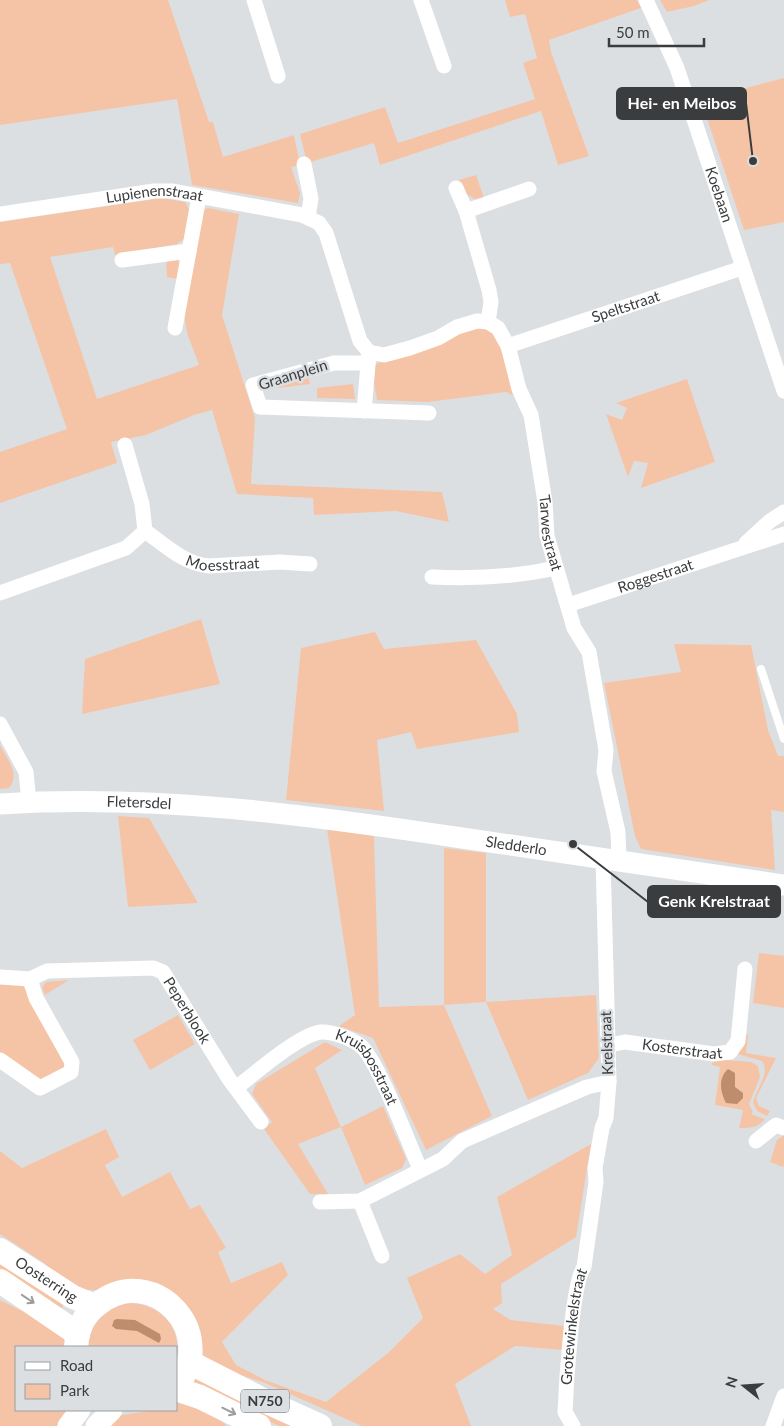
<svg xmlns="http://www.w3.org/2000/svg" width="784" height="1426" font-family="Lato,sans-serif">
  <rect width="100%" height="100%" fill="#dcdfe2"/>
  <path fill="#f5c4a6" d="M 0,0 L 168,0 L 209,122 L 213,122 L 223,157 L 294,135 L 300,165 L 291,167 L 300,193 L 298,203 L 192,185 L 177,99 L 0,125 Z
    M 505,0 L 637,0 L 641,8 L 549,40 L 551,52 L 589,156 L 558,165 L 541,111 L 380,165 L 374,143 L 307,163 L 300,134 L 385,107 L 398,143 L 535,99 L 523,63 L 537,58 L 525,14 L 510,17 Z
    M 660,0 L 709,0 L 694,6 L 667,12 Z
    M 784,78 L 784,222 L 744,230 L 701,100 Z
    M 476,175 L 484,198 L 475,199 L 464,193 L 459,180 Z
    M 162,198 L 185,202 L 189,209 L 184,239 L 177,244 L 115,255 L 113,247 L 50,257 L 97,399 L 199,365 L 187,333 L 184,314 L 203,210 L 208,208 L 239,214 L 222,315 L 255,418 L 251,484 L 442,492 L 449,522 L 396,511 L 314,515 L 313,498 L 237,494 L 212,410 L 194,415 L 146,435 L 111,442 L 117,463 L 0,503 L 0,452 L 67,429 L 10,263 L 0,264 L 0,222 Z
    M 166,258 L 178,260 L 181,267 L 178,279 L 167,277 Z
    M 480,325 L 494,330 L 502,350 L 515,396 L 506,392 L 428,402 L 377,400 L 374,383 L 375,365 L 387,358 Z
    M 308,375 L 310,384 L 279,388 L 279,384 Z
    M 687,379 L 715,462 L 641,488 L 648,463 L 634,461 L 628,477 L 606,414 L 622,420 L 627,408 L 616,403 Z
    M 353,384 L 355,399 L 317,398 L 317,388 Z
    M 201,619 L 220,684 L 82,714 L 85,659 Z
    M 375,632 L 384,649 L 476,640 L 517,714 L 519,732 L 417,749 L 411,732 L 377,740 L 384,811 L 286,800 L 301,648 Z
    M 674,644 L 751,645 L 768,730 L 778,756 L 784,756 L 784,812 L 771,810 L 775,870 L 641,849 L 635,836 L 604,683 L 681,672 Z
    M 0,745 C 7,759 21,774 9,788 L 0,789 Z
    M 118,816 L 149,818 L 198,903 L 128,907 Z
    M 327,829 L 374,836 L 379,1007 L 444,1005 L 444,848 L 486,853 L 486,1002 L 596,995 L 599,1058 L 588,1073 L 528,1100 L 486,1002 L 444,1005 L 492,1116 L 426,1150 L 373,1038 L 339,1026 L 355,1015 Z
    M 759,953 L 784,956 L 784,1008 L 753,1003 Z
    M 69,980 L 45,995 L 42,987 L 46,982 Z
    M 0,981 L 21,982 L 51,1033 L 66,1064 L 63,1070 L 42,1083 L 0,1055 Z
    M 178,1015 L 195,1044 L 150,1070 L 133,1040 Z
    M 745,1035 L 748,1035 L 746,1053 L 776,1058 L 756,1098 L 759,1106 L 770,1111 L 767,1116 L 757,1111 L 753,1103 C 755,1090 771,1074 762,1061 L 737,1054 Z
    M 325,1042 L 342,1050 L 315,1068 L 341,1127 L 383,1106 L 406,1159 L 402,1168 L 365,1185 L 341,1127 L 298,1144 L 328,1194 L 310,1194 L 264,1129 L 272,1122 L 252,1094 L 256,1084 Z
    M 713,1059 L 751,1062 L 758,1066 L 760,1077 L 749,1104 L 753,1112 L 751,1114 L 765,1119 C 758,1128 750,1128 739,1128 L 743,1110 L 715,1105 L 720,1067 L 712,1065 Z
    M 106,1129 L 119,1157 L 105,1165 L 122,1197 L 170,1172 L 190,1209 L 200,1205 L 226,1248 L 218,1252 L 231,1283 L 282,1262 L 288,1275 L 222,1342 L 236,1365 L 265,1380 L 326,1402 L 388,1353 L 423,1318 L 407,1278 L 460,1254 L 485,1274 L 512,1255 L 497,1197 L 591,1144 L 576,1237 L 501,1284 L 502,1303 L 493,1309 L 511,1320 L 564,1326 L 563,1350 L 515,1346 L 455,1384 L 471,1426 L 362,1426 L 265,1383 L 209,1365 L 203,1355 L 198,1327 L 193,1315 L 176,1294 L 163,1287 L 111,1285 L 98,1290 L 82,1290 L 63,1280 L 44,1263 L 0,1234 L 0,1151 L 22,1168 Z
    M 784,1135 L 784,1164 L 783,1167 L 770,1162 L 777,1140 Z
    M 0,1258 L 65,1302 L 60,1311 L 0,1272 Z
    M 0,1300 L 20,1310 L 31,1313 L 64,1336 L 66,1347 L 16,1347 L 16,1410 L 72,1410 L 61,1426 L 0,1426 Z
    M 126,1303 C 158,1302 184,1326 176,1360 L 176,1347 L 89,1347 C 88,1324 106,1309 126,1303 Z
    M 193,1377 L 196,1377 L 299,1426 L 279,1426 L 193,1385 L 190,1382 Z
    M 182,1401 L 217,1418 L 227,1426 L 102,1426 L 116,1416 L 156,1410 L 176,1410 L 176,1402 Z"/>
  <path fill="#bd8d6e" d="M 728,1069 L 735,1073 L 735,1087 L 743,1093 L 743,1098 L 737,1104 L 726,1103 C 720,1092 718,1078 728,1069 Z
    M 117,1319 L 135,1320 L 160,1334 L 161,1339 L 159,1343 L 137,1331 L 116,1329 L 112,1326 L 114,1320 Z"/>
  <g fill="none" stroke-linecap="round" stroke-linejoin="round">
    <path stroke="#fff" stroke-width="8" d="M 761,669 L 784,739"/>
    <g stroke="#fff" stroke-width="15">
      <path d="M 254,0 L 278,76"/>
      <path d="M 421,0 L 444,66"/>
      <path id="s1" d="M 646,0 L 677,68 L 784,391"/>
      <path d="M 304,164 L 311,199 L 308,217"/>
      <path d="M 456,188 L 466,211 L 489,290 L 491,302 L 488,322"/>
      <path d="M 466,211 L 529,189"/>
      <path id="s2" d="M 0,214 L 154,191 L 172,191 L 302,215 L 319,223 L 326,233 L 360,341 L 369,352 L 384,355 L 410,348 L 438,338 L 457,327 L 477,321 L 488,322 L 498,328 L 508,346 L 519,389 L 531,415 L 545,502 L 547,536 L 574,628 L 589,652 L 606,750 L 604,771 L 618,832 L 619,861"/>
      <path d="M 122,260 L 189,251"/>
      <path d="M 175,328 L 199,197"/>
      <path id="s3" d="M 508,346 L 742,268"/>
      <path d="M 368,363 L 334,363 L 253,385 L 260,407 L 429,413"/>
      <path d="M 364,411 L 369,353"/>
      <path id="s4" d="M 125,445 L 142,504 L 145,531 C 165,545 184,564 209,566 L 280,562 L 310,564"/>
      <path d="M 746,543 L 770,521 L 784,512"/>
      <path d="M 432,577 C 473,579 515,577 556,568"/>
      <path d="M 0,593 L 126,548 L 145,531"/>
      <path id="s5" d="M 568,605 L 784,534"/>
      <path d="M 0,724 L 26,772 L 29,802"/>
      <path id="s6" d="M 0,977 L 30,979 L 47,971 L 153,968 L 163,972 L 229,1079 L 261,1122"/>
      <path id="s7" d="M 609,1045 L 625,1042 L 714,1054 L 730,1052 L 738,1041 L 745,969"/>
      <path d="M 0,1060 L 40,1088 L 71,1072 L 72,1062 L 36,998 L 30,979"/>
      <path id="s8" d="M 236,1088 C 254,1074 300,1034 321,1032 C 332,1031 352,1039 361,1046 C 378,1061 409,1144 420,1169"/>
      <path d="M 756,1141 L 776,1125 L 784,1128"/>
      <path d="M 360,1201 L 382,1256"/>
      <path d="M 320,1202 L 360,1201 L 443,1159 L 462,1141 L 587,1087 L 609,1082"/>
      <path id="s9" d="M 573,1426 L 565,1412 C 566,1387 572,1283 584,1267 L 596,1182 L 595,1168 L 602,1128 L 606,1118 L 609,1082 L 603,859"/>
      <path d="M 773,1426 L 784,1396"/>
    </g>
    <g stroke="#fff" stroke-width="21">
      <path id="s10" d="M 0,804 C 156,794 309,815 462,838 C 569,854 677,869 784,885"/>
      <path d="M 68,1426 L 80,1410"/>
      <path d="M 96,1426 L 112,1410"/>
    </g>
    <g stroke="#fff" stroke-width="24">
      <path id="s11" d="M 0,1250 L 73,1297 L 95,1306"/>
      <path d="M 0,1281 L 78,1334"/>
      <path d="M 76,1347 C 77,1330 84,1314 98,1304 C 152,1261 221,1333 176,1386"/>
      <path d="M 189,1362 L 267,1402 L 320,1426"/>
      <path d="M 176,1389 L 200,1397 L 259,1426"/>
    </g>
  </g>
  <defs><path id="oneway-shaft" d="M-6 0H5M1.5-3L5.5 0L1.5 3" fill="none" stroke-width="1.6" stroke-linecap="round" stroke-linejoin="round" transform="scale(1.25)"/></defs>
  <g stroke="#9c9e9e">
    <use href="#oneway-shaft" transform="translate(28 1299) rotate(34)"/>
    <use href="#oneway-shaft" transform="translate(229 1411) rotate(26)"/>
  </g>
  <g text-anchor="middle" stroke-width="5" stroke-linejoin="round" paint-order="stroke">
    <rect fill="#dcdfe2" stroke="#6b6d6e" stroke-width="1" x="241" y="1389.5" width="48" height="23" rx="4"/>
    <g font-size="14" font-weight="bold" fill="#3a3c3d">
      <text x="265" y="1406">N750</text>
    </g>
    <g font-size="15" fill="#3a3c3d" stroke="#dcdfe2">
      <text dy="5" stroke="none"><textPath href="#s1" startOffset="208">Koebaan</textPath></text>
      <text dy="5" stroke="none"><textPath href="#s2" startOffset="156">Lupienenstraat</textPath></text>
      <text dy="5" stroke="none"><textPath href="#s3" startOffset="124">Speltstraat</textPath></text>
      <text transform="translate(293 375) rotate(-17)" y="5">Graanplein</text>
      <text dy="5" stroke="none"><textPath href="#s2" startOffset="815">Tarwestraat</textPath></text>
      <text dy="5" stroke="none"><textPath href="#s4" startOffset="176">Moesstraat</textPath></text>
      <text dy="5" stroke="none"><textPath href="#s5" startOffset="92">Roggestraat</textPath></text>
      <text dy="5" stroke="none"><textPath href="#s10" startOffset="139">Fletersdel</textPath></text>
      <text dy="5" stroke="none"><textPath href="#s10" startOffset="519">Sledderlo</textPath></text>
      <text dy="5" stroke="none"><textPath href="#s6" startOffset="211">Peperblook</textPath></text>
      <text transform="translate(607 1043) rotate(-92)" y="5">Krelstraat</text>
      <text dy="5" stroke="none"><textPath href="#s7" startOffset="74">Kosterstraat</textPath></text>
      <text dy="5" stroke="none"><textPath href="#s8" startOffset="165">Kruisbosstraat</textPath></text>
      <text dy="5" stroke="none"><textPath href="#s11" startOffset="55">Oosterring</textPath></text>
      <text dy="5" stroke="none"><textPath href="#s9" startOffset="102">Grotewinkelstraat</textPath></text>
    </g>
  </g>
  <path fill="none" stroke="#3a3c3d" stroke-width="2" d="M753 161L746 103M573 844L648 902"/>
  <g fill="#3a3c3d" stroke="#dcdfe2" stroke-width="2">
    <circle cx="753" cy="161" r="5"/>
    <circle cx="573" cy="844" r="5"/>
  </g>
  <g fill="#3a3c3d" stroke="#3a3c3d" stroke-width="2">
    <rect x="617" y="88" width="129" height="31" rx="5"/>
    <rect x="648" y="886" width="132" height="31" rx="5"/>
  </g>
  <g font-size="16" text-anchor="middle" font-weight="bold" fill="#fff">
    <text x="682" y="109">Hei- en Meibos</text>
    <text x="714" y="907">Genk Krelstraat</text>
  </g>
  <rect x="15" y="1346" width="162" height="65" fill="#dcdfe2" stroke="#9b9ea0"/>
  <rect x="25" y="1362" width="25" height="8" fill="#ffffff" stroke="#9b9ea0"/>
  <text x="60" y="1371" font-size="15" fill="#3a3c3d">Road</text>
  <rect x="25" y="1384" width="25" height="15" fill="#f5c4a6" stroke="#9b9ea0"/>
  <text x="60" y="1396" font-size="15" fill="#3a3c3d">Park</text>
  <g transform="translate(744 1386) rotate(287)" stroke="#dcdfe2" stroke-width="4" paint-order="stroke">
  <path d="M0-4L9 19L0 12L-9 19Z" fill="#3a3c3d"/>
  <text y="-8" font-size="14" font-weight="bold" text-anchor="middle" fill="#3a3c3d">N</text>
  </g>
  <path d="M609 38v8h95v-8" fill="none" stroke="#3a3c3d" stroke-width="2.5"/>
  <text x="616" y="38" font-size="15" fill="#3a3c3d" stroke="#dcdfe2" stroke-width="4" paint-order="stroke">50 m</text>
</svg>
